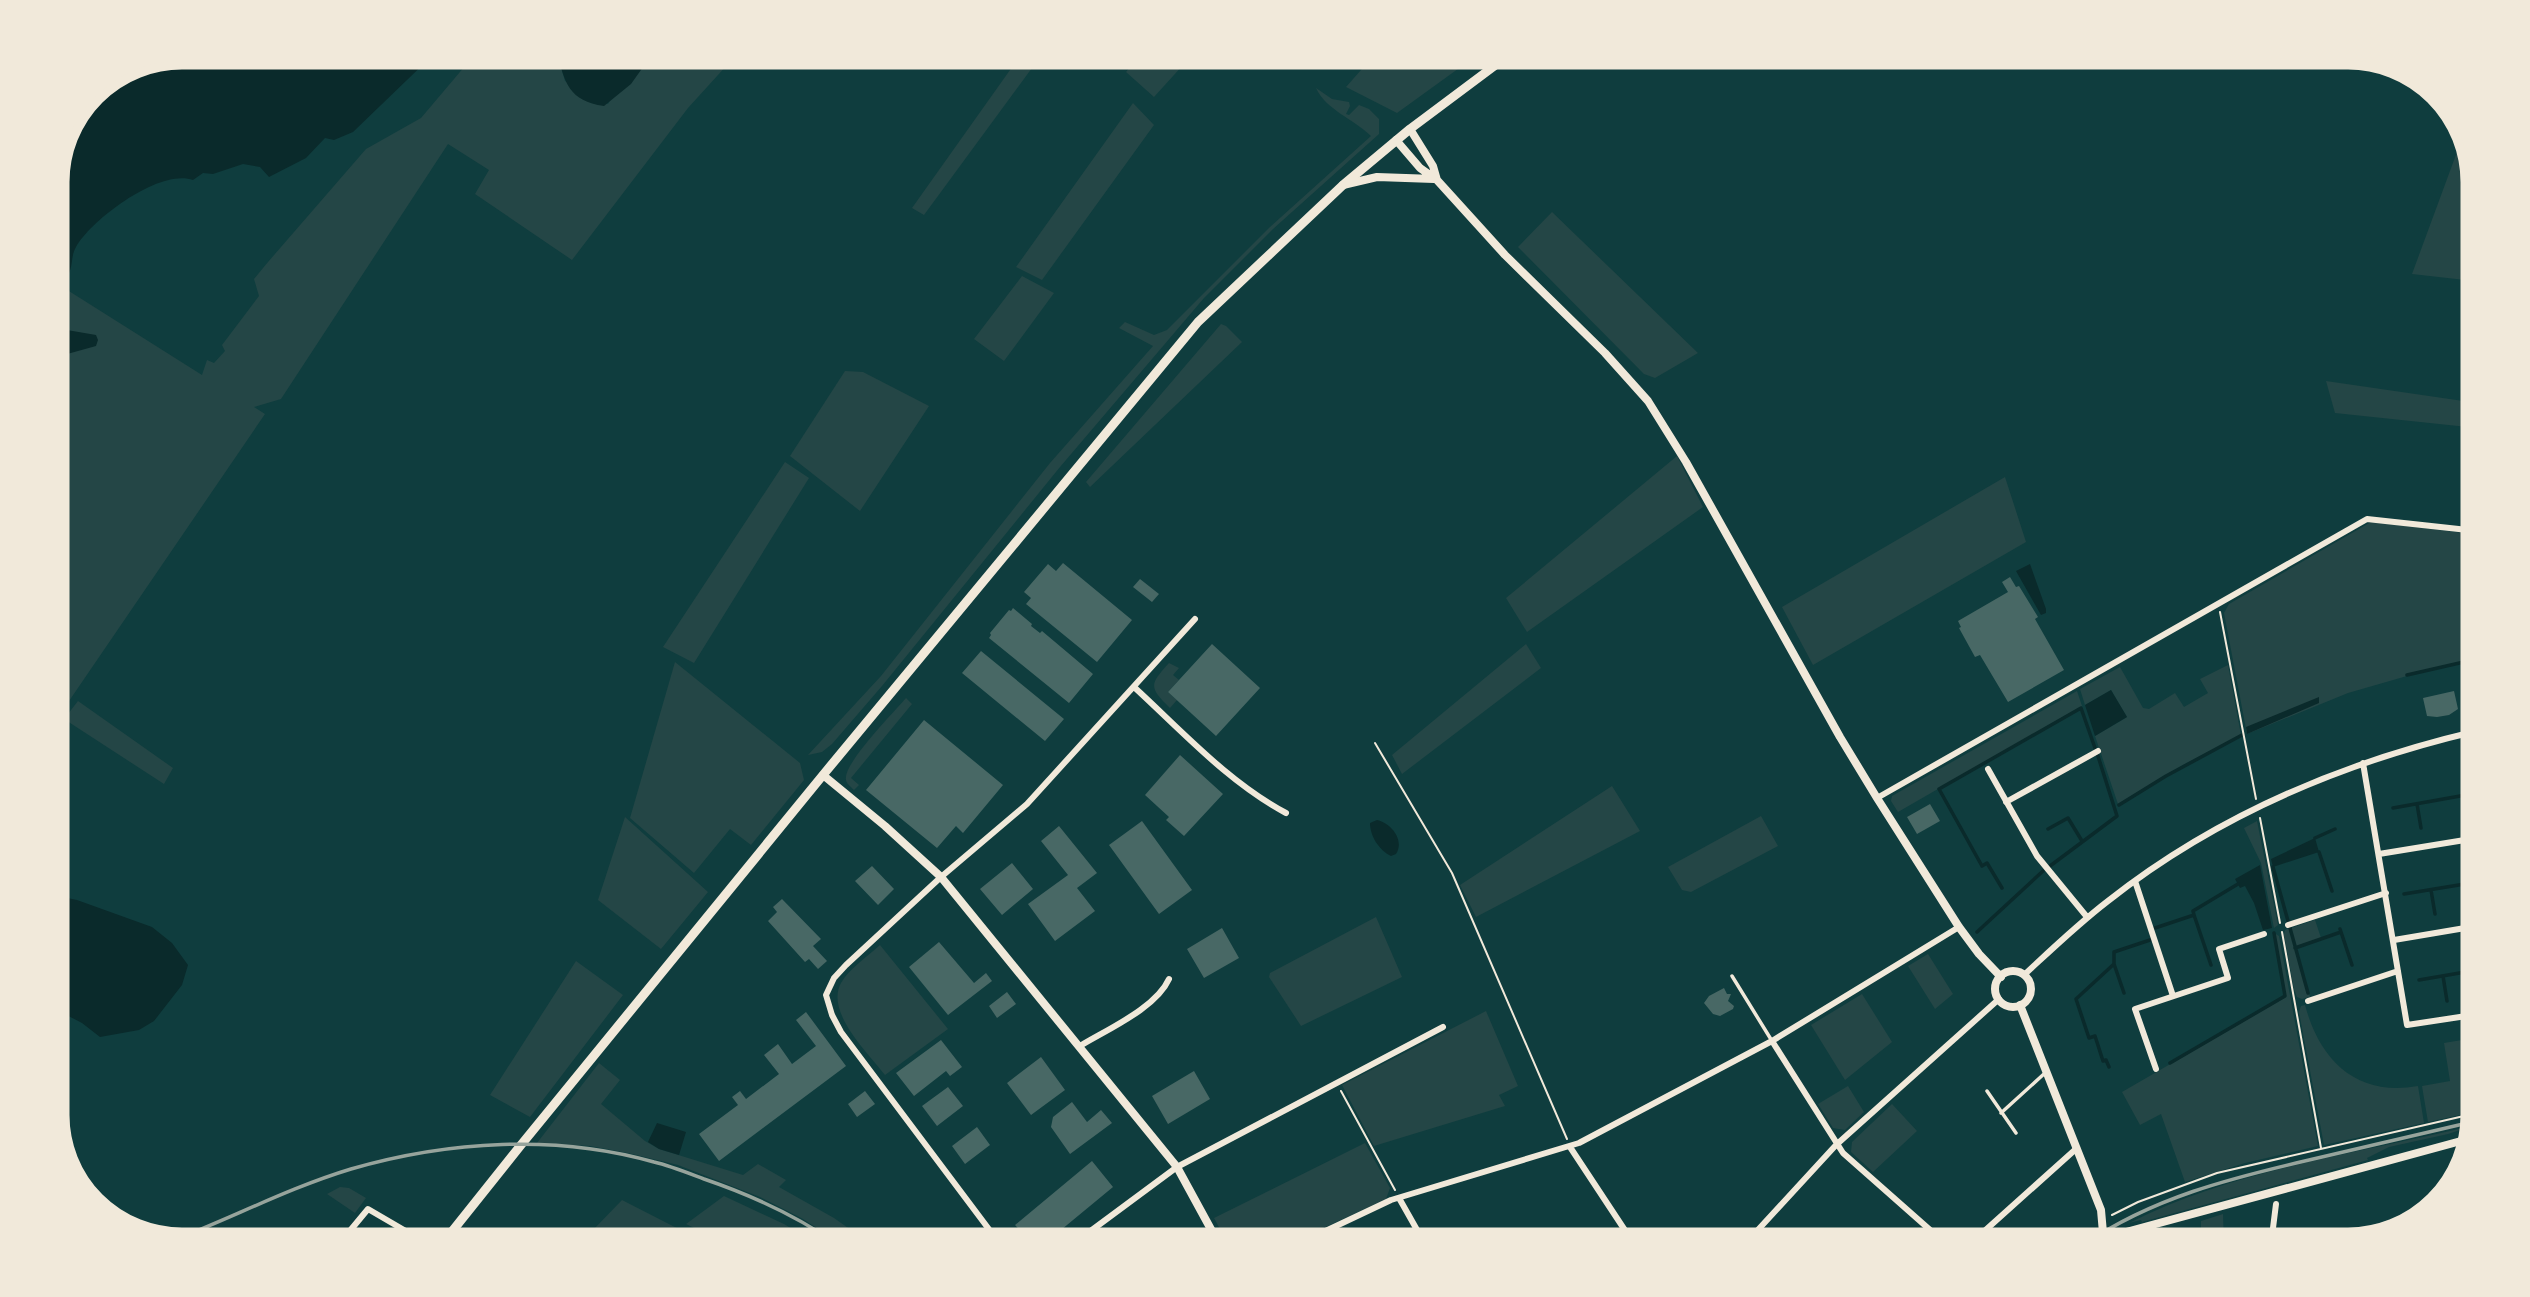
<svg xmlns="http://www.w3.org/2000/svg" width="2530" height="1297" font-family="'Work Sans',sans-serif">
  <rect width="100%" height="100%" fill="#0f3d3e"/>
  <path fill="#244646" d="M 1143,52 L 1194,52 L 1194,53 L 1154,97 L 1126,72 Z
    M 476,53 L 557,53 L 565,81 L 608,104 L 612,97 L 630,84 L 653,53 L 738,53 L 688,108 L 572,260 L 475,194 L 489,170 L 448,144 L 281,399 L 254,407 L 265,414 L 67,704 L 53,692 L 53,281 L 202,375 L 207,360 L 214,363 L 225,351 L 222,345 L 259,296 L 254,279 L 268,262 L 366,149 L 421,118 Z
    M 1022,53 L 1043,53 L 924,215 L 912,208 Z
    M 1376,53 L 1376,52 L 1480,53 L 1397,113 L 1346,87 Z
    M 1316,88 L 1332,99 L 1349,102 L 1350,106 L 1346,114 L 1349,115 L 1359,105 L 1369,109 L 1379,119 L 1379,134 L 1273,229 L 1204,298 L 1060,467 L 882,686 L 832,744 L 822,752 L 808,755 L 881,676 L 1050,463 L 1153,346 L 1119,328 L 1125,322 L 1154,335 L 1167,330 L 1270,227 L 1371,136 C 1354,119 1326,110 1316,88 Z
    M 1133,103 L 1154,125 L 1042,280 L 1016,267 Z
    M 2464,133 L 2477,173 L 2477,249 L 2465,280 L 2412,274 Z
    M 1552,212 L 1698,353 L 1655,378 L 1644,374 L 1518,247 Z
    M 1022,276 L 1054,293 L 1004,361 L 974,339 Z
    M 1221,324 L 1226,326 L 1242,342 L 1090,487 L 1086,482 Z
    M 845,371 L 863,372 L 929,406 L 860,511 L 790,456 Z
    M 2326,381 L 2477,403 L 2477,428 L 2335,413 Z
    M 1677,456 L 1703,507 L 1527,632 L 1506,598 Z
    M 785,462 L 809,478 L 694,663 L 663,647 Z
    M 2005,477 L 2026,542 L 1813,665 L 1782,607 Z
    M 2371,522 L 2464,533 L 2465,559 L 2477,587 L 2477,658 L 2407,674 L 2407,676 L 2348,693 L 2247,734 L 2224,613 L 2229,604 Z
    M 1526,644 L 1541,668 L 1402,774 L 1392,755 Z
    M 675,662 L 800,763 L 804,780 L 751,845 L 730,829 L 694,873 L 630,818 Z
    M 1169,663 L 1179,668 L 1173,675 L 1179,680 L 1168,692 L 1177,700 L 1170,708 C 1149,687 1149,685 1169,663 Z
    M 2228,665 L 2241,735 L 2183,765 L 2118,804 L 2095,736 L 2127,717 L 2111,690 L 2085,705 L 2080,689 L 2120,667 L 2143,708 L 2149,709 L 2175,693 L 2184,707 L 2208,693 L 2200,679 Z
    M 2077,691 L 2082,706 L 1898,812 L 1891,801 L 1892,796 Z
    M 906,698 L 912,704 L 851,778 L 859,785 L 854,790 C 850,786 845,783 846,777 C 847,760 893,713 906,698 Z
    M 78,701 L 173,768 L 164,784 L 64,719 Z
    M 1612,786 L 1640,831 L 1476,917 L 1460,885 Z
    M 1761,816 L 1778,846 L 1691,892 L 1682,890 L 1668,867 Z
    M 625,817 L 708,892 L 661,949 L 598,900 Z
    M 2257,821 L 2278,925 L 2274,928 L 2261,863 L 2244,828 Z
    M 1376,917 L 1402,977 L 1301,1026 L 1269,977 L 1270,973 Z
    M 2315,920 L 2321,938 L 2296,947 L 2291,928 Z
    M 2289,928 L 2310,997 L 2302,999 L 2297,997 L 2294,989 L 2284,935 L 2285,930 Z
    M 2274,933 L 2279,936 L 2318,1146 L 2245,1163 L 2185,1182 L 2161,1114 L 2140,1125 L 2122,1092 L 2286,997 Z
    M 880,945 L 948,1029 L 885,1075 C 868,1053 825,1012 841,983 C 849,969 867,957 880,945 Z
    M 1928,954 L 1953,994 L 1935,1009 L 1908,966 Z
    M 576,961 L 623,995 L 530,1117 L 490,1095 Z
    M 1862,994 L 1892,1042 L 1845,1080 L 1811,1025 Z
    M 2305,1005 C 2320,1061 2357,1097 2418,1086 L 2424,1123 L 2324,1145 L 2299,1012 L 2301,1006 Z
    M 1486,1011 L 1518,1086 L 1499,1095 L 1505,1106 L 1374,1146 L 1342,1085 Z
    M 2476,1018 L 2477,1018 L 2477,1080 L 2473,1112 L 2428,1122 L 2422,1086 L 2450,1081 L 2444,1043 L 2474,1038 Z
    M 599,1063 L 620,1080 L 601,1104 L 645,1141 L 659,1149 L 743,1175 L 758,1164 L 786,1180 L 779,1187 L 834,1218 L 871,1244 L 841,1244 L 803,1219 L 760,1197 L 678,1165 L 628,1153 L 590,1146 L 537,1143 Z
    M 1848,1086 L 1864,1112 L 1845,1130 L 1833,1128 L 1818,1104 Z
    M 1892,1104 L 1917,1131 L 1873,1172 L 1851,1152 L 1852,1142 Z
    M 2475,1125 L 2448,1134 L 2389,1147 L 2367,1158 L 2368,1160 L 2142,1222 L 2141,1220 L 2129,1223 C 2235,1169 2361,1153 2475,1125 Z
    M 1365,1143 L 1390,1188 L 1386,1199 L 1289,1244 L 1228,1244 L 1214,1218 Z
    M 340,1187 L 349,1188 L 366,1198 L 355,1213 L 327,1194 Z
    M 724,1196 L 784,1224 L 817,1244 L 727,1244 L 686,1224 Z
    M 622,1200 L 708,1244 L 583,1244 L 593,1230 Z
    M 2223,1214 L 2224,1244 L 2201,1244 L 2201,1221 Z"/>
  <path fill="#0a2a2b" d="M 182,52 L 435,53 L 353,132 L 334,140 L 325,138 L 306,158 L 269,177 L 260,167 L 243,164 L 213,174 L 203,173 L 193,180 C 160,168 92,219 76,247 C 71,255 73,265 69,273 C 66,279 57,282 53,287 L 53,173 L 91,90 L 133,62 Z
    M 557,53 L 557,52 L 653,53 L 631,84 L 604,106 C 569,101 565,83 557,53 Z
    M 53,314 L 67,330 L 96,335 L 98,340 L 96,346 L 60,356 L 53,353 Z
    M 2030,564 L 2046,609 L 2046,613 L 2041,615 L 2016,571 Z
    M 2111,690 L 2127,717 L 2095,736 L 2085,705 Z
    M 2319,697 L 2319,703 L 2247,734 L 2246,727 Z
    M 1377,820 C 1391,823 1405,840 1396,854 L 1391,856 C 1379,850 1370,836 1370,823 Z
    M 2315,838 L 2319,852 L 2273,867 L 2271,859 Z
    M 2260,865 L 2272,928 L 2263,930 L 2254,903 L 2245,886 L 2240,888 L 2235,879 Z
    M 53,895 L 77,900 L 152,927 L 172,943 L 188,965 L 182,985 L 154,1021 L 139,1030 L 100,1037 L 82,1023 L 53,1008 Z
    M 657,1123 L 686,1132 L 679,1155 L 659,1149 L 648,1142 Z"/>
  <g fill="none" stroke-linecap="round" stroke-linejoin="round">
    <path stroke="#0a2a2b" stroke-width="3.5" d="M 2407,675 L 2477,659
      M 2417,804 L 2421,828
      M 2119,805 L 2166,776 L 2242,735
      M 2393,808 L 2477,793
      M 2048,829 L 2068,818 L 2082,841
      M 2315,838 L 2335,829
      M 2319,852 L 2332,891
      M 2050,866 L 2117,816 L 2097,753
      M 2273,867 L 2288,921
      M 2002,888 L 1987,863 L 1982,866 L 1939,789 L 2081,708 L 2095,748
      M 2431,890 L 2435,914
      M 2404,894 L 2477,882
      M 2194,915 L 2211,965
      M 2155,928 L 2194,915 L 2193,911 L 2238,884
      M 2290,928 L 2308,993
      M 2340,929 L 2352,965
      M 1977,932 L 2043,871
      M 2295,948 L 2341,932
      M 2443,976 L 2447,1001
      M 2419,980 L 2477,970
      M 2124,993 L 2114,964 L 2114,952 L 2150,940
      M 2170,1063 L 2285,996 L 2274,933
      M 2109,1067 L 2106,1060 L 2103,1061 L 2095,1036 L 2089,1038 L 2076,999 L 2114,964"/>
  </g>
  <path fill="#486865" d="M 1063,563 L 1132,620 L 1097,662 L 1026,604 L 1031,598 L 1024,592 L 1048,564 L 1056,571 Z
    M 2010,577 L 2016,587 L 2019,586 L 2038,617 L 2035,619 L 2064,670 L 2008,702 L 1980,655 L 1975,657 L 1959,628 L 1961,627 L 1958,621 L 2008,592 L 2002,582 Z
    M 1140,579 L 1159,594 L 1152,602 L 1133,587 Z
    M 1013,608 L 1032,624 L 1031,626 L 1040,633 L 1042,631 L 1093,674 L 1069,703 L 989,638 L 991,635 L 990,633 L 1009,610 L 1011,611 Z
    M 1212,644 L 1260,688 L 1216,736 L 1168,692 Z
    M 981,651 L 1064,719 L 1045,741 L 962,673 Z
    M 2454,691 L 2458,709 L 2449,715 L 2437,717 L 2427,716 L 2423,698 Z
    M 924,720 L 1003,785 L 963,833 L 956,826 L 937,848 L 866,790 Z
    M 1180,755 L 1223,794 L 1184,836 L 1166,820 L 1169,817 L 1145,795 Z
    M 1930,804 L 1940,821 L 1917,834 L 1907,817 Z
    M 1142,821 L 1192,890 L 1159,914 L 1109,845 Z
    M 1059,826 L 1097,873 L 1077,888 L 1095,911 L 1055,941 L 1028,904 L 1068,875 L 1041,841 Z
    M 1012,863 L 1033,889 L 1002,915 L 980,889 Z
    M 872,866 L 894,889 L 878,905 L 855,881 Z
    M 782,899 L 821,939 L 813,946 L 827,961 L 818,969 L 809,959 L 805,962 L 768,921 L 777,912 L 773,907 Z
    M 1222,928 L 1239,958 L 1204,978 L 1187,949 Z
    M 939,942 L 974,983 L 986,973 L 992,981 L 948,1015 L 909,967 Z
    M 1724,988 L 1727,994 L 1731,994 L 1728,1001 L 1734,1006 L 1733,1009 L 1720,1016 L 1713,1014 L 1704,1003 L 1709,996 Z
    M 1007,992 L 1016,1004 L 997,1018 L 989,1006 Z
    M 806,1012 L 846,1066 L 719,1161 L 699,1134 L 738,1105 L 732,1097 L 740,1091 L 746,1099 L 779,1074 L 764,1055 L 778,1044 L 792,1064 L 816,1046 L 796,1020 Z
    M 941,1040 L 962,1067 L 950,1076 L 946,1071 L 914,1096 L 896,1073 Z
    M 1041,1057 L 1065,1090 L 1031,1115 L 1007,1083 Z
    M 1194,1071 L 1210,1099 L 1168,1124 L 1152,1096 Z
    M 948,1087 L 963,1106 L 937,1126 L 922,1106 Z
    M 865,1091 L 875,1104 L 857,1117 L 848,1104 Z
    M 1072,1102 L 1087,1122 L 1101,1110 L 1112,1123 L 1070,1154 L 1051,1127 L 1053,1117 Z
    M 977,1127 L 990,1145 L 965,1164 L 952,1146 Z
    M 1092,1161 L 1113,1187 L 1044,1244 L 1032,1244 L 1015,1225 Z"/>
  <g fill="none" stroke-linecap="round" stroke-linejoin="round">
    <path stroke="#f1e9da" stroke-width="2" d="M 2220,612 L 2256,799
      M 1375,743 L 1452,873 L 1567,1139
      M 2260,818 L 2280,923
      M 2282,932 L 2321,1148
      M 1341,1091 L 1395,1190
      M 2476,1120 L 2477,1103
      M 2112,1215 L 2138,1202 L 2217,1173 L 2477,1113
      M 2073,1244 L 2094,1229"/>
    <path stroke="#f1e9da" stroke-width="3.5" d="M 1732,976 L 1772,1041
      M 1987,1091 L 2016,1133
      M 2001,1113 L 2045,1073"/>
    <path stroke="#f1e9da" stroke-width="6" d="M 1134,687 C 1182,731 1228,782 1286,813
      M 2363,763 L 2407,1025 L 2473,1015
      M 1988,769 L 2037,856 L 2087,917
      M 1877,798 L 2367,519 L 2477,531
      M 2006,802 L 2098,751
      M 2379,854 L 2477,838
      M 2135,881 L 2173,996
      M 2288,925 L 2386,893
      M 2394,940 L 2477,926
      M 2024,975 C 2051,950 2078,924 2108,901 C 2217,815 2344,762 2477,731
      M 2308,1001 L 2398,971
      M 1772,1041 L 1843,1153 L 1946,1244
      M 1080,1046 C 1108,1029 1156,1008 1169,979
      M 2156,1069 L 2135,1009 L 2228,978 L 2219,949 L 2264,934
      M 1570,1147 L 1634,1244
      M 2462,1174 L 2466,1140
      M 1399,1198 L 1425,1244
      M 339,1244 L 368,1209 L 428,1244
      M 1000,1244 L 841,1032 L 832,1015 L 826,995 L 834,978 L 846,965 L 941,877 L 1027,804 L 1195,619
      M 1073,1244 L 1177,1167 L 1443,1027
      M 1298,1244 L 1391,1200 L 1579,1143 L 1772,1041 L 1959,927
      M 1745,1244 L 1836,1145 L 1999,999
      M 1970,1244 L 2077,1148
      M 2271,1244 L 2276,1204"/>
    <path stroke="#f1e9da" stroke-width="8" d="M 1410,129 L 1433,166 L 1437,180
      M 1396,140 L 1420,168 L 1437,180 L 1505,255 L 1605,353 L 1648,401 L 1686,462 L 1840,737 L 1877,798 L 1959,927 L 1979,954 L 2001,977
      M 1343,185 L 1377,177 L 1434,179
      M 823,775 L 885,826 L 941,877 L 1177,1167 L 1219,1244
      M1995 989a18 18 0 1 1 36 0a18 18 0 1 1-36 0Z
      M 2020,1005 L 2101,1210 L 2104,1244
      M 2104,1238 L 2472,1138"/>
    <path stroke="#f1e9da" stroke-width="9" d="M 442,1244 L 521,1145 L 823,775 L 1198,322 L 1343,185 L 1410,129 L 1513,52"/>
    <path stroke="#97a49c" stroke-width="3.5" d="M 169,1242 C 230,1219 288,1188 351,1169 C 448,1141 556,1134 654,1162 C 671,1166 688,1173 704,1179 C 751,1195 797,1216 837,1244
      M 2085,1244 C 2152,1198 2231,1178 2309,1160 C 2365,1147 2421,1134 2476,1121"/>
  </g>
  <path d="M0 0H2530V1297H0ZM182 65H2348A117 117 0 0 1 2465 182V1115A117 117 0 0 1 2348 1232H182A117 117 0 0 1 65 1115V182A117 117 0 0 1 182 65Z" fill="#f1e9da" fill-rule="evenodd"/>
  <path fill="none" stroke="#f1e9da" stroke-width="9" d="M182 65H2348A117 117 0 0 1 2465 182V1115A117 117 0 0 1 2348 1232H182A117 117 0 0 1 65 1115V182A117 117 0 0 1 182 65Z"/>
</svg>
